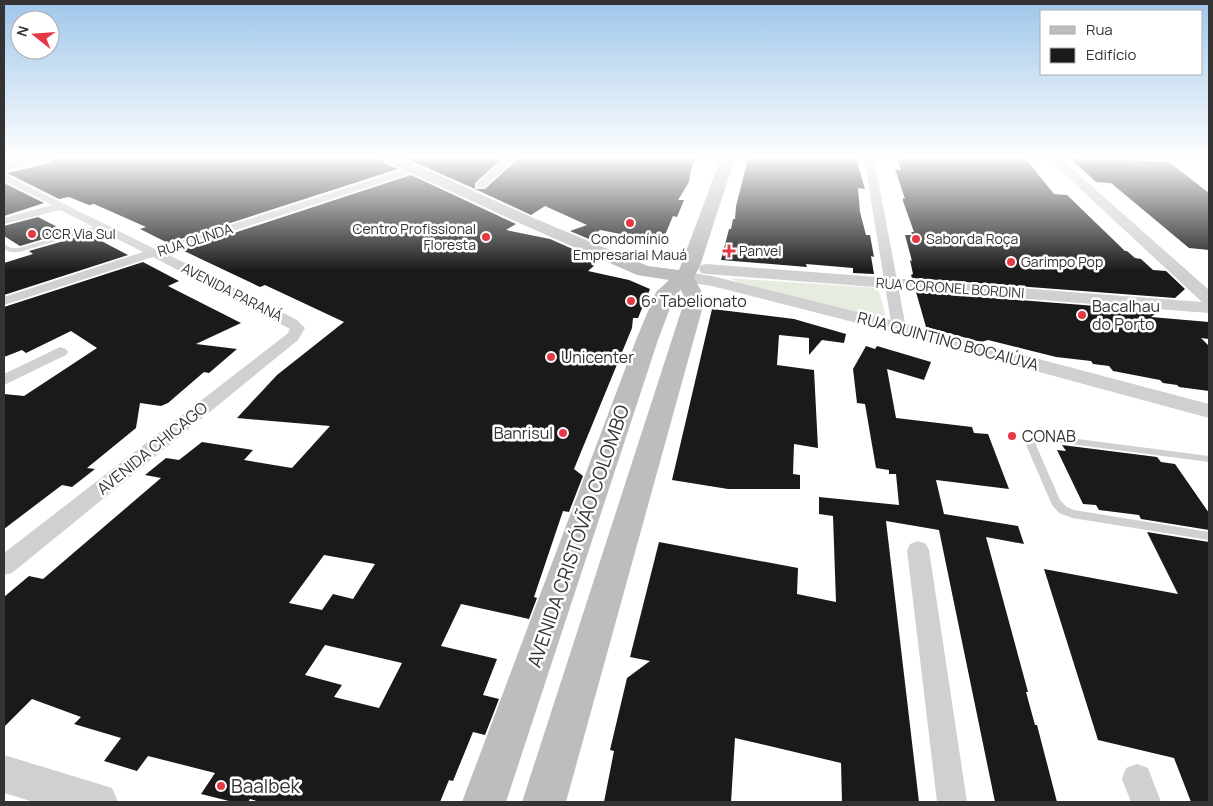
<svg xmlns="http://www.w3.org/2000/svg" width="1213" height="806" font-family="Manrope,sans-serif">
  <rect width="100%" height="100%" fill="#fff"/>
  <path fill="#e6ecdf" d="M 728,278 L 878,288 L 887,321 L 738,282 Z"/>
  <path fill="#1a1a1a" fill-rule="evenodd" d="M 54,158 L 381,158 L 384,163 L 398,169 L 168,243 L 140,229 L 146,227 L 94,204 L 89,205 L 69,197 L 59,199 L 7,173 L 50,163 Z
    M 405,158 L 503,158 L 475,183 L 475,189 Z
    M 519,158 L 696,158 L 691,169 L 689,182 L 678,200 L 684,200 L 677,217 L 673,216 L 662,242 L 600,230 L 589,239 L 570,231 L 587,225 L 545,206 L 531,215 L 475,189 L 485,189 Z
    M 752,158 L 856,158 L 865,189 L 858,188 L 860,212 L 866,235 L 870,235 L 874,257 L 871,256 L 874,274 L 853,273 L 853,268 L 806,264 L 807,267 L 721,260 L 729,229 L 731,229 L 733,219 L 735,219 L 736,206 L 748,159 Z
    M 897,158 L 1025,158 L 1054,194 L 1067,195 L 1125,251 L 1127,251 L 1135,258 L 1141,259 L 1153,270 L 1166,271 L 1185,289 L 1175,298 L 912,278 L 911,275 L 913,274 L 910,260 L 912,261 L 905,235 L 913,235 L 911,232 L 914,232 L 903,201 L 903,198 L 905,199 L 895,169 L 901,170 Z
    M 1070,158 L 1169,162 L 1209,193 L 1209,250 L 1189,248 L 1111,183 L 1096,182 Z
    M 411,175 L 516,224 L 506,230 L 550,239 L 575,250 L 571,253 L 596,264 L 588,271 L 629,280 L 650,289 L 638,318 L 633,318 L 632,328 L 574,469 L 583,476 L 569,512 L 563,511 L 534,597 L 537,598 L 529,619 L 461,604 L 441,646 L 497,659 L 483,695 L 499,699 L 485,735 L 473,732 L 453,781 L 449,780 L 440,802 L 260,802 L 250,799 L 248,802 L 233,802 L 201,794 L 215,773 L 148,756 L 137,771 L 104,761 L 121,738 L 74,724 L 81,717 L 32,699 L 4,727 L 4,597 L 29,576 L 43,579 L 161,478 L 145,475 L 166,458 L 179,460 L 202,442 L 253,450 L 244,460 L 292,468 L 330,426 L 237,418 L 277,375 L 344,322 L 265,285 L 260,287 L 182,250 ZM 324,555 L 375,564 L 353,599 L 333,594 L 322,610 L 289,603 ZM 325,645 L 402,663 L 379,708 L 334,697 L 342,685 L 305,675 Z
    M 4,183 L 44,203 L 4,216 Z
    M 38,217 L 67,232 L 20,246 L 4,236 L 4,226 Z
    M 88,234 L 128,255 L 4,295 L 4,263 L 33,254 L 29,251 Z
    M 143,262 L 179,281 L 168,286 L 241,323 L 196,344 L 237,349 L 209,373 L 204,372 L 168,403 L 161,406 L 140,403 L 136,428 L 87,468 L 95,469 L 72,487 L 62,485 L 4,529 L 4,394 L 24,396 L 97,348 L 71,331 L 26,353 L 22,350 L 4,357 L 4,307 Z
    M 916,292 L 1159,311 L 1151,317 L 1209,322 L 1209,339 L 1201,338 L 1209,346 L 1209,391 L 1179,387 L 1177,385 L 1163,383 L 1160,380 L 1113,371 L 1109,366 L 1093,364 L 1091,361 L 1056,357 L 988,340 L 981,342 L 926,327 Z
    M 712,309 L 794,319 L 846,334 L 844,343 L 822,340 L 809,355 L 809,338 L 779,335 L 777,365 L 814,370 L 818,448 L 794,444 L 793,474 L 800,475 L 800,489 L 728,489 L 672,480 Z
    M 866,346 L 875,349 L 877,346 L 931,362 L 924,380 L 887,369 L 896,418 L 972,427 L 974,433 L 988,434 L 1009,489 L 936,480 L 944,514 L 1018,526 L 1024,544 L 986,537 L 1028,692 L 1026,692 L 1035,725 L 1037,725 L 1057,802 L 995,802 L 939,530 L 886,521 L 919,802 L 842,802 L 841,763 L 735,738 L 731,802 L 604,802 L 614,751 L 610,750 L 627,678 L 650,661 L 630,657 L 659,542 L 798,568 L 797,594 L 836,602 L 833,516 L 819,514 L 819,497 L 899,505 L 896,474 L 889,474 L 889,470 L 876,468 L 865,404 L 857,403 L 853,369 Z
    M 1062,445 L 1157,457 L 1161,462 L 1175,464 L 1209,513 L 1209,530 L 1141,519 L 1139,515 L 1099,510 L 1096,505 L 1083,504 L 1057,450 L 1066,451 Z
    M 1147,532 L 1209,542 L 1209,802 L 1191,802 L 1174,758 L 1098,740 L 1044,569 L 1178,594 Z"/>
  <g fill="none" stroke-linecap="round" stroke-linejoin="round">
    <path stroke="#cdcdcd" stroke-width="2.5" stroke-dasharray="2 2" stroke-linecap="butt" d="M 747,251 L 748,259
      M 724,256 L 726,249"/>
    <path fill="#d0d0d0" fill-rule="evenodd" d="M 103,224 L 105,225 L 105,227 L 19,252 L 10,252 L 4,249 L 4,244 L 11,248 L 19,248 Z
      M 1047,435 L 1209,456 L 1209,462 L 1047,441 L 1038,443 L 1036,445 L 1060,500 L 1067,507 L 1074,510 L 1209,532 L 1209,540 L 1072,518 L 1059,513 L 1052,505 L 1026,445 L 1032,438 Z"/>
    <path fill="#d0d0d0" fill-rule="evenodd" d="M 506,158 L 517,158 L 484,188 L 476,188 L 476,184 Z
      M 864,158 L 874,158 L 906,328 L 904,331 L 894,331 L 892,328 Z
      M 1203,158 L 1209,158 L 1209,161 L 1205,160 Z
      M 415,166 L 418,167 L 418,171 L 165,253 L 297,320 L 305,328 L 298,340 L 12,573 L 4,575 L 4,553 L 287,334 L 290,329 L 153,257 L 4,305 L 4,297 L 143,252 L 60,210 L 4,224 L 4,218 L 52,205 L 4,181 L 4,174 L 155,249 Z
      M 60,347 L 66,349 L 68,352 L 66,355 L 4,385 L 4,374 Z
      M 918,541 L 926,544 L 929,550 L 967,802 L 937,802 L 907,550 L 910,544 Z
      M 1137,764 L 1148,768 L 1161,802 L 1131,802 L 1122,779 L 1126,768 Z"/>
    <path fill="#d0d0d0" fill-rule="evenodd" d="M 29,158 L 52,158 L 50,161 L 4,171 L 4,163 Z
      M 1047,158 L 1060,158 L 1209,290 L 1209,313 L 707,274 L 701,273 L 699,269 L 701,265 L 707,264 L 1202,302 Z
      M 685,272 L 712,276 L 906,324 L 1209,404 L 1209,418 L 892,332 L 712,286 L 679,281 L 676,277 L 679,273 Z
      M 4,755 L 112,788 L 118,802 L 34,802 L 4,793 Z"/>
    <path fill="#bdbdbd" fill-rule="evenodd" d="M 383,158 L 401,158 L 529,216 L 648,266 L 679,270 L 721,158 L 735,158 L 700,266 L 694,277 L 705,299 L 566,802 L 522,802 L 685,299 L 681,290 L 675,295 L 658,340 L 506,802 L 462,802 L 636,340 L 656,292 L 669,280 L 637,275 L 517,222 L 385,161 Z"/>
  </g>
  <linearGradient id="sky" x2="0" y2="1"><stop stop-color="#9ec6ea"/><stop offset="0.58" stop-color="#fff"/><stop offset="1" stop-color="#fff" stop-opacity="0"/></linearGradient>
  <rect width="1213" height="271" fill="url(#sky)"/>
  <g fill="#e63946" stroke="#fff" stroke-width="2">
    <circle cx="630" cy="223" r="5"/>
    <circle cx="32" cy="234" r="5"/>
    <circle cx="486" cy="237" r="5"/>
    <circle cx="916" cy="239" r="5"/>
    <path d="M726.5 243.5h5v5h5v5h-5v5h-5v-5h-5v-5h5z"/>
    <circle cx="1011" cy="262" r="5"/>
    <circle cx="631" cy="301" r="5"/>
    <circle cx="1082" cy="315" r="5"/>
    <circle cx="551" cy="357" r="5"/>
    <circle cx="563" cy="433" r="5"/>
    <circle cx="1012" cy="436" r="5"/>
    <circle cx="221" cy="786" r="5"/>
  </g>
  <g text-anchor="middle" stroke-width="5" stroke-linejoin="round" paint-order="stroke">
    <g font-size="14" fill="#333" stroke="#fff" text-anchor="start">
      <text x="476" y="234" text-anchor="end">Centro Profissional<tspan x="476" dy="16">Floresta</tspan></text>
      <text x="42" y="239">CCR Via Sul</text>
      <text x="630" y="244" text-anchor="middle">Condomínio<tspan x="630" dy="16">Empresarial Mauá</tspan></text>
      <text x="926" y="244">Sabor da Roça</text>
      <text x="739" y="256">Panvel</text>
      <text x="1021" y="267">Garimpo Pop</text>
    </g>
    <g font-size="14" fill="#333" stroke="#fff">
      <text transform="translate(195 240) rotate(-18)" y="5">RUA OLINDA</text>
      <text transform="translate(950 288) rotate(4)" y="5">RUA CORONEL BORDINI</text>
      <text transform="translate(232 292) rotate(27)" y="5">AVENIDA PARANÁ</text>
    </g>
    <g font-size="16" fill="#333" stroke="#fff" text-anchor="start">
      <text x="641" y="307">6º Tabelionato</text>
      <text x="1092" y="312">Bacalhau<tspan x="1092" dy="18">do Porto</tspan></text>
      <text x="561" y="363">Unicenter</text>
      <text x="553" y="439" text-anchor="end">Banrisul</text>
      <text x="1022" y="442">CONAB</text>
    </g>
    <g font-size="16" fill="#333" stroke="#fff">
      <text transform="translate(948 341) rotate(15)" y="6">RUA QUINTINO BOCAIÚVA</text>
      <text transform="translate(152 448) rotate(-39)" y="6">AVENIDA CHICAGO</text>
    </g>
    <g font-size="19" fill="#333" stroke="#fff">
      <text transform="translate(578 536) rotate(-71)" y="7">AVENIDA CRISTÓVÃO COLOMBO</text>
    </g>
    <g font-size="19" fill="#333" stroke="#fff" text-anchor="start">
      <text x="231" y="793">Baalbek</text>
    </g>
  </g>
  <rect width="1213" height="806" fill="none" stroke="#333333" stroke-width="10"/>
  <rect x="1040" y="10" width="162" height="65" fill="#ffffff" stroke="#adadad"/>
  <rect x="1050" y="26" width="25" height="8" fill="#bdbdbd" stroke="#adadad"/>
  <text x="1086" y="35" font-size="15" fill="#333333">Rua</text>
  <rect x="1050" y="48" width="25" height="15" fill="#1a1a1a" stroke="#adadad"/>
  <text x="1086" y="60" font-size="15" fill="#333333">Edifício</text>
  <g transform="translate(35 35) rotate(287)"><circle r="24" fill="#ffffff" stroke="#adadad"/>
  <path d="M0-4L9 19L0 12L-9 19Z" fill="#e63946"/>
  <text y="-8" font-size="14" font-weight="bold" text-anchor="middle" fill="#333333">N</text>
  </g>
</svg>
